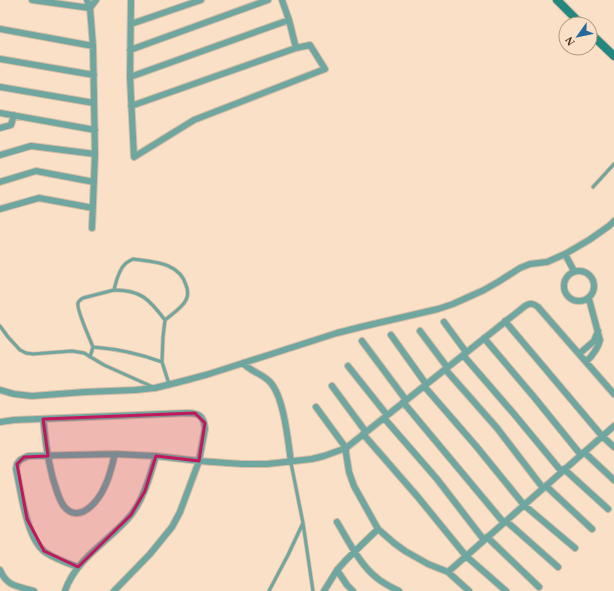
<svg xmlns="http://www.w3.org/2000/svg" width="614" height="591" font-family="'Times New Roman',serif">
  <rect width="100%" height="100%" fill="#fae0c7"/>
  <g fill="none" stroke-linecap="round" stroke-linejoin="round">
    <g stroke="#d5bda5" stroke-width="4.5">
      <path id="service" d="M 593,187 L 614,164
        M 114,290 C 141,290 149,299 165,320
        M 0,326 L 8,337 L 20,350 L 26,353 L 33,354 L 72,351 L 84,353 L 104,365 L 153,387
        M 93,347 C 90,339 76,309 78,303 C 79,300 80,300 83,298 L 114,290 C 116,282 118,271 125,264 C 127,262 131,260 133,259 C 153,262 179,262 186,285 C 188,290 188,296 186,300 C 183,307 171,315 165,320 L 163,337 L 162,362
        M 90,357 L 93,347 C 118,349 138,353 162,362 L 169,384
        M 291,463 L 303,523 L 313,591
        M 269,591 L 288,555 L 303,523"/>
    </g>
    <g stroke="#d5bda5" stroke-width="8">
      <path id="minor" d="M 32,0 L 90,8 L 96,0
        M 87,0 L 90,8 L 93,46 L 95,154 L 92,228
        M 282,0 L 289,20 L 296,48
        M 131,24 L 201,0
        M 0,29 L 93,46
        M 130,50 L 268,0
        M 0,59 L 94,75
        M 130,77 L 289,20
        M 0,87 L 94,103
        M 131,106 L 296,48 L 310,45 L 325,69 L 194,120 L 134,157 L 130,77 L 131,0
        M 0,113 L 95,130
        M 0,128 L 11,125 L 14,115
        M 0,155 L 31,146 L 95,154
        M 0,182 L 36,171 L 94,182
        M 0,209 L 39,198 L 93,208
        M 565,254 L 574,271
        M564 286a15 15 0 1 1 30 0a15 15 0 1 1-30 0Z
        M 505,321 L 602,436 L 614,447
        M 444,322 L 466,352
        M 420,331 L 447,367
        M 391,335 L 426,384
        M 484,338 L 534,397 L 581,455
        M 362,341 L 406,400
        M 579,354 L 594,341 L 598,331
        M 463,355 L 514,414 L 562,472
        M 586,362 C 593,355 598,349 600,340 L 589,299
        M 243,363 C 251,372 261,373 269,381 C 284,395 288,441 291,462
        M 348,366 L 387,415
        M 445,369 L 497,428 L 543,488
        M 332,386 L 366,432
        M 424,386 L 476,446 L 524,505 L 575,548
        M 0,390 L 14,394 L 32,396 L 85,392 L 135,390 L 155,388 L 187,380 L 209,374 L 337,333 L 365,326 L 438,309 L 453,304 L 484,290 L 498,282 L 520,268 L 530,264 L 547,262 L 565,254 L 589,240 L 609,226 L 614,221
        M 403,402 L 504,523
        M 316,407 L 346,448 L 346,453 L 349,472 L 354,486 L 378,529 L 394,543 L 405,551 L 428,564 L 448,572 L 614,426
        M 384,418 L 437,479 L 484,540
        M 43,419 C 45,431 45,443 48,455 C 49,463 51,471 53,479 C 56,488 58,497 63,505 C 78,526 98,502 105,486 C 110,476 112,465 115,454
        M 0,422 L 14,420 L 187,413 C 199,413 204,416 205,429 L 199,461 L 180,512 L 172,527 L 150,554 L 114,591
        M 363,434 L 417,496 L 466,556 L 506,591
        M 584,452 L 614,480
        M 564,469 L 608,509
        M 546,486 L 592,529
        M 506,521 L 558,567
        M 337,522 C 348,540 360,565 377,578 C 384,584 391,587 399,591
        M 487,537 L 539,587
        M 78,567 C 67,563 55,559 45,552 C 26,538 21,491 16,469 L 17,464 L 20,460 L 28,456 L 115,454 L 156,456 L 199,461 L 242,464 L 267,464 L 312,459 L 324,456 L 346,448 L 525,306 C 530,303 533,303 538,307 L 614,394
        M 0,570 C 7,587 18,586 34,591
        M 337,570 L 347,585 L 353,591
        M 448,572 L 469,591
        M 65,591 C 76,558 110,541 131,515 C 144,498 150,476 156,456
        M 324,591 L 337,570 L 346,560 L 378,529"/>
    </g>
    <g stroke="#d5bda5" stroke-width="10">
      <path id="secondary" d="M 557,0 L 581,24
        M 590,33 L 614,56"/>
    </g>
    <use href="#service" stroke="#6fa69f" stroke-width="3"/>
    <use href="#minor" stroke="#6fa69f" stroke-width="6"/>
    <use href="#secondary" stroke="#22877e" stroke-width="8"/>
  </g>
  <path fill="#c2185b" fill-opacity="0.2" stroke="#c2185b" stroke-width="3" stroke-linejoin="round" d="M 195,413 L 205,423 L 199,461 L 156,456 L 145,491 L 131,515 L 78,567 L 44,551 L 27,519 L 17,464 L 24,457 L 48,456 L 43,419 Z"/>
  <g transform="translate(578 36) rotate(237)"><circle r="19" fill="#fae0c7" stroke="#b09a84"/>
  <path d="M0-3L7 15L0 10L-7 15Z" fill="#25689e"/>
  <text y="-6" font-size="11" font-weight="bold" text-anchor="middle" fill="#41301f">N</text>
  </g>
</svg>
